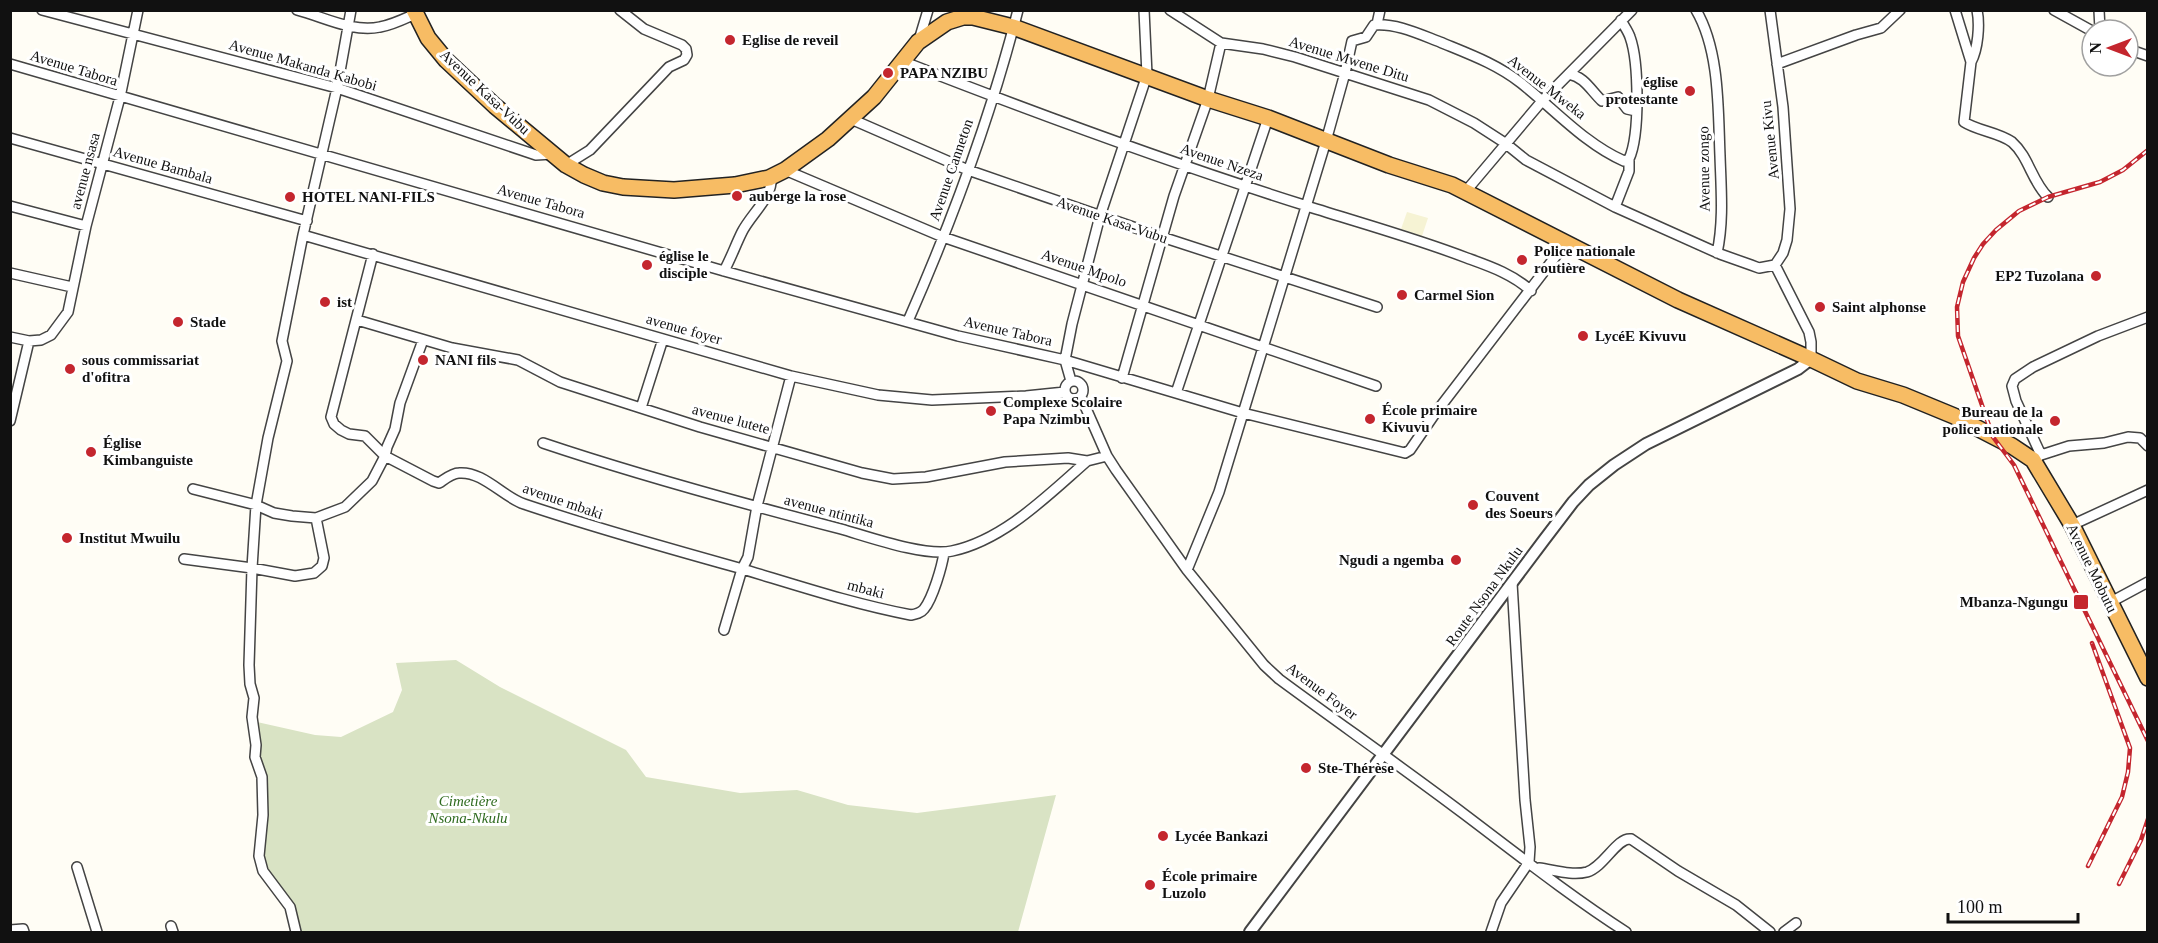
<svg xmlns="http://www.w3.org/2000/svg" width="2158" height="943" font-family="Georgia,serif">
  <rect width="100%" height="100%" fill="#fffdf5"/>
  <path fill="#f6f3d4" d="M 1407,212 L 1428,218 L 1422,236 L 1401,229 Z"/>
  <path fill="#d9e3c4" d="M 456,660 L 500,687 L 626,750 L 646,777 L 740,793 L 797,790 L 848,805 L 917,813 L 1056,795 L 1018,932 L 299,932 L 263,865 L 257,722 L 315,735 L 341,737 L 393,712 L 402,690 L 396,663 Z"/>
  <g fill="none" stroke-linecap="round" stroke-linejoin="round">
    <g stroke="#444" stroke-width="12">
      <path id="minor" d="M 42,10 L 337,88 L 536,155 L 552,154
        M 297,10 C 324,17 353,33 380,27 C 392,25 404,19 415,14
        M 1144,10 L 1147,75 L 1100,216 L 1072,324 L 1065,360 L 1243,413 L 1405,453 L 1410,450 L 1434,415 L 1565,244
        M 1170,10 L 1221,43 L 1263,49 L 1295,57 L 1429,100 L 1474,123 L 1505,143 L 1526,160 L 1615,207 L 1720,254 L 1751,265 L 1759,268 L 1775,265
        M 1696,10 C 1720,51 1718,110 1720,156 C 1721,188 1724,221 1717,253
        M 1770,10 L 1783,107 L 1790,209 L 1787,240 L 1783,253 L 1775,265
        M 1955,10 L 1971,62 L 1964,122 C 1978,131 1998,132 2012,142 C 2029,157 2032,182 2048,197
        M 2054,10 L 2092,31
        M 2099,10 L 2100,30
        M 1377,24 L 1380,10
        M 919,40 L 928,10
        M 2128,49 L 2148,56
        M 902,61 C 1035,113 1170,163 1307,206 C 1360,223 1415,238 1467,258 C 1489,266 1513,274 1531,291
        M 1971,62 C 1978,49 1980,25 1977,10
        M 10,64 L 724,271 L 958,336 L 1065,360 L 1071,381
        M 1777,64 L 1856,35 L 1881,28 L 1900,10
        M 1569,74 C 1585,77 1591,91 1602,101 L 1618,97 L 1627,109 L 1636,111
        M 851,119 L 968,170 L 1162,237 L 1377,307
        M 10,138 L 307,221
        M 566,165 L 590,150 L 669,67 L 684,60 L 687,55 L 686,49 L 682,45 L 644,29 L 620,10
        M 785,170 L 943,237 L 1376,386
        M 1466,191 L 1542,101 L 1632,10
        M 10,206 L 86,226
        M 1615,207 L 1629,171 L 1629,159
        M 303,235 L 791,376 L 878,395 L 932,400 L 1026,396 L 1065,392
        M 373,254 L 331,417 L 334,424 L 341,430 L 349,434 L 365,436 L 385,456 L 433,481 L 439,483 C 445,479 452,473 459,473 C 483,471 503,497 524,504 C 595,528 667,548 739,568 C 796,585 853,604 911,615 C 916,614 921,613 924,609 C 933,598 942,566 944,553
        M 1775,265 L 1809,332 L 1811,342 L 1811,359
        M 724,271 C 731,258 736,244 742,232 C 750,216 769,200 771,183 L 769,178
        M 10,273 L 72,287
        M 357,320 L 452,348 L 518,360 L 560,382 L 700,427 L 862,473 L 893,479 L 926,477 L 1005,462 L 1068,458 L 1087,461 L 1107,456
        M 908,321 C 952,221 991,116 1018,10
        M 10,337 L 29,341 L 41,340 L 51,335 L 68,312 L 86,226 L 120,97 L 138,10
        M 1122,378 L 1174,196 L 1208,99 L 1221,43
        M1065 390a9 9 0 1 1 18 0a9 9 0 1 1-18 0Z
        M 1176,393 L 1268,118
        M 1081,397 L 1107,456 L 1116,470 L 1187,570 L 1264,665 L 1279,679 C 1340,724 1403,768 1464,814 C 1517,854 1570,896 1626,932
        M 641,408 L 663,339
        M 10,421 L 29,341
        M 543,443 C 641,476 741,503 841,529 C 869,537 925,557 952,551 C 1004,540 1048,495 1087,461
        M 2041,455 L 2069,446 L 2104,443 L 2128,437 L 2140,438 L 2148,446
        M 2033,460 L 2041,455 L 2016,401 L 2012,386 L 2015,379 L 2033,367 L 2098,336 L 2148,317
        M 193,489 L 256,505 L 274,513 L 292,516 L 316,518 L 345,507 L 372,481 L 385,456 L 387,447 L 395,429 L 400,403 L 423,340
        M 2072,525 L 2148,490
        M 184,559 L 252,568 L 295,576 L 314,573 L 322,566 L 324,558 L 316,518
        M 1187,570 L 1219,492 L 1326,141 L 1345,73 L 1352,41 L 1366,37 L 1374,25 C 1396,23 1419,34 1440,42 C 1469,54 1497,64 1521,83 C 1554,109 1585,144 1624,161 L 1629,159 C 1640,135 1639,62 1630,37 C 1628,31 1624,26 1621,20
        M 2109,603 L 2148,582
        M 724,630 L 742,569 L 748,557 L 757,506 L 791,376
        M 77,867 L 97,932
        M 1539,868 C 1554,870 1572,876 1587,872 C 1604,867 1617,837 1631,839 L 1678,871 L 1736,905 L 1770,932
        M 171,926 L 173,932
        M 10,930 L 23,929 L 24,932
        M 296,932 L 290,907 L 263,871 L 259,856 L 263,815 L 262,777 L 255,757 L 256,745 L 252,717 L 254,698 L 250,684 L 249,665 L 252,568 L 256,505 L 268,438 L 287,361 L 282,341 L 303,235 L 337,88 L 351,10
        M 1491,932 L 1501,903 L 1529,862 L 1530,847 L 1525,800 L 1512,583
        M 1784,932 L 1796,923"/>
    </g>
    <g stroke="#444" stroke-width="14">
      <path id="tertiary" d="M 1250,932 L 1544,540 L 1573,502 L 1589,485 L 1614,465 L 1646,444 L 1798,369 L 1811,359"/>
    </g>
    <g stroke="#222" stroke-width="18">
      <path id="trunk" d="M 414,10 L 428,38 L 446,60 L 495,106 L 566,165 L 584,175 L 603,183 L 623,187 L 674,190 L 735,185 L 769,178 L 785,170 L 828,139 L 874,97 L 918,42 L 947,22 L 963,17 L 973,17 L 1013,27 L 1208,99 L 1268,118 L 1389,165 L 1452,185 L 1678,300 L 1811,359 L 1857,381 L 1903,395 L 1954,416 L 2012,446 L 2033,460 L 2072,525 L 2148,678"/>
    </g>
    <use href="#minor" stroke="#fff" stroke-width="9"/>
    <use href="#tertiary" stroke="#fff" stroke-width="10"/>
    <use href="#trunk" stroke="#f7bc64" stroke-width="15"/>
    <g stroke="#c4262e" stroke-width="4.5">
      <path id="rail" d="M 2148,150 L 2123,170 L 2100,182 L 2048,197 L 2019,211 L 1996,230 L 1983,244 L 1974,258 L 1963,282 L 1957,307 L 1958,336 L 1993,437 L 2014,465 L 2148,741
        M 2088,866 L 2122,797 L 2128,772 L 2130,748 L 2092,643
        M 2119,884 L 2141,840 L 2148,819"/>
    </g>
    <use href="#rail" stroke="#fff" stroke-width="2" stroke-dasharray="7" stroke-linecap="butt"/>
  </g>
  <g fill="#c4262e" stroke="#fff" stroke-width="2">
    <circle cx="730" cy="40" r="6"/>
    <circle cx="888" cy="73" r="6"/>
    <circle cx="1690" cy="91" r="6"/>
    <circle cx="737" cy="196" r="6"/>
    <circle cx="290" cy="197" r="6"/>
    <circle cx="1522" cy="260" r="6"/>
    <circle cx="647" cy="265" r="6"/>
    <circle cx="2096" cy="276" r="6"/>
    <circle cx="1402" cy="295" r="6"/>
    <circle cx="325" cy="302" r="6"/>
    <circle cx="1820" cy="307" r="6"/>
    <circle cx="178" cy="322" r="6"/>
    <circle cx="1583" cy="336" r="6"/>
    <circle cx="423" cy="360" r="6"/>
    <circle cx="70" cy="369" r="6"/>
    <circle cx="991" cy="411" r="6"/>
    <circle cx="1370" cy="419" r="6"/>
    <circle cx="2055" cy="421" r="6"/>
    <circle cx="91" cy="452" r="6"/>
    <circle cx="1473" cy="505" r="6"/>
    <circle cx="67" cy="538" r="6"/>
    <circle cx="1456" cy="560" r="6"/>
    <rect x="2073" y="594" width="16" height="16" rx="3"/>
    <circle cx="1306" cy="768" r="6"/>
    <circle cx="1163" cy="836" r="6"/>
    <circle cx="1150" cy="885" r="6"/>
  </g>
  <g text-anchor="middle" stroke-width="6" stroke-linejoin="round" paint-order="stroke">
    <g font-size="15" font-weight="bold" fill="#111" stroke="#fff" text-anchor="start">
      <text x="742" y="45">Eglise de reveil</text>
      <text x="900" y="78">PAPA NZIBU</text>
      <text x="1678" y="87" text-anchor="end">église<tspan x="1678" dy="17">protestante</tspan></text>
      <text x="749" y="201">auberge la rose</text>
      <text x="302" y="202">HOTEL NANI-FILS</text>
      <text x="1534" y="256">Police nationale<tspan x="1534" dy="17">routière</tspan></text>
      <text x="659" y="261">église le<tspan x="659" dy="17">disciple</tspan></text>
      <text x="2084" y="281" text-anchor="end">EP2 Tuzolana</text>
      <text x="1414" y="300">Carmel Sion</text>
      <text x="337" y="307">ist</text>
      <text x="1832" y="312">Saint alphonse</text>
      <text x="190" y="327">Stade</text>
      <text x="1595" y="341">LycéE Kivuvu</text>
      <text x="82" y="365">sous commissariat<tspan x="82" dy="17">d'ofitra</tspan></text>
      <text x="435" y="365">NANI fils</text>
      <text x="1003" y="407">Complexe Scolaire<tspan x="1003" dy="17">Papa Nzimbu</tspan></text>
      <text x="1382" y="415">École primaire<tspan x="1382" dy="17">Kivuvu</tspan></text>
      <text x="2043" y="417" text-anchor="end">Bureau de la<tspan x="2043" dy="17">police nationale</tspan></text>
      <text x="103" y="448">Église<tspan x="103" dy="17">Kimbanguiste</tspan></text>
      <text x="1485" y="501">Couvent<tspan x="1485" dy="17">des Soeurs</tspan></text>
      <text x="79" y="543">Institut Mwuilu</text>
      <text x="1444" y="565" text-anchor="end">Ngudi a ngemba</text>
      <text x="2068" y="607" text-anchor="end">Mbanza-Ngungu</text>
      <text x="1318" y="773">Ste-Thérèse</text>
      <text x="1175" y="841">Lycée Bankazi</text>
      <text x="1162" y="881">École primaire<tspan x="1162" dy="17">Luzolo</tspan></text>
    </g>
    <g font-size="15" fill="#111" stroke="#fff">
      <text transform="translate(1349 59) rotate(17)" y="5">Avenue Mwene Ditu</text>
      <text transform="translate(303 65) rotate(16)" y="5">Avenue Makanda Kabobi</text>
      <text transform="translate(74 68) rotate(17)" y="5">Avenue Tabora</text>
      <text transform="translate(1547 87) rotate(38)" y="5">Avenue Mweka</text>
      <text transform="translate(485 92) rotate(43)" y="5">Avenue Kasa-Vubu</text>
      <text transform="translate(1770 140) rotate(-96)" y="5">Avenue Kivu</text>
      <text transform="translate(1222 162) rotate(19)" y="5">Avenue Nzeza</text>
      <text transform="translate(163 165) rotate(16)" y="5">Avenue Bambala</text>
      <text transform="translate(1704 169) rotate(-91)" y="5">Avenue zongo</text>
      <text transform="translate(951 170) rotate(-71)" y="5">Avenue Canneton</text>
      <text transform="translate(85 171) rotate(-75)" y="5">avenue nsasa</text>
      <text transform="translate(541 201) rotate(16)" y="5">Avenue Tabora</text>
      <text transform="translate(1112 220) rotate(19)" y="5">Avenue Kasa-Vubu</text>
      <text transform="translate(1084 268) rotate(19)" y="5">Avenue Mpolo</text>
      <text transform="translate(684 329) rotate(16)" y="5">avenue foyer</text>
      <text transform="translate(1008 331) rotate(13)" y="5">Avenue Tabora</text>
      <text transform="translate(731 419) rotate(15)" y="5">avenue lutete</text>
      <text transform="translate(563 501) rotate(19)" y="5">avenue mbaki</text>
      <text transform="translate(829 511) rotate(15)" y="5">avenue ntintika</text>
      <text transform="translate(2092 568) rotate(64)" y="5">Avenue Mobutu</text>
      <text transform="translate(866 589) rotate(15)" y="5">mbaki</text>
      <text transform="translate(1484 596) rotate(-54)" y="5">Route Nsona Nkulu</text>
      <text transform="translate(1322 691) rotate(37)" y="5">Avenue Foyer</text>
    </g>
    <g font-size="15" font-style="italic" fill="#2f6b1f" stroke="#fff">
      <text x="468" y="806">Cimetière<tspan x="468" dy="17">Nsona-Nkulu</tspan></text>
    </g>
  </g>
  <rect width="2158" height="943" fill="none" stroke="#111111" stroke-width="24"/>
  <g transform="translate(2110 48) rotate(270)"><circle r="28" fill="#ffffff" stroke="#a0a0a0" stroke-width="1.5"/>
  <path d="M0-4.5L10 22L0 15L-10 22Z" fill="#c4262e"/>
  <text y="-9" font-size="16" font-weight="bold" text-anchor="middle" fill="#111111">N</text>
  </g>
  <path d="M1948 913v9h130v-9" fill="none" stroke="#111111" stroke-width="3"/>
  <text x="1957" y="913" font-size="18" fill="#111111" stroke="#ffffff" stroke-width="4.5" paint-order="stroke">100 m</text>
</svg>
